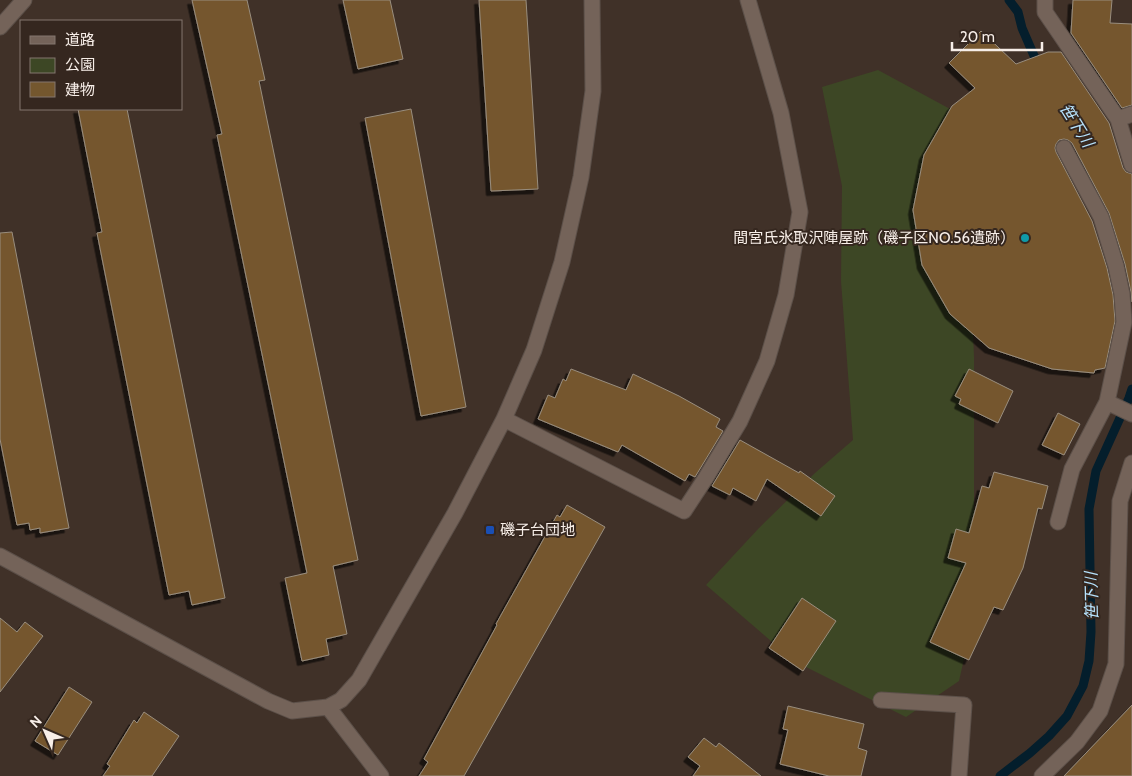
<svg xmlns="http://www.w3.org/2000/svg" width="1132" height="776" font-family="Cabin,'Noto Sans JP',sans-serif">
  <defs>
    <filter id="shadow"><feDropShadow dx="-4.5" dy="4.5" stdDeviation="0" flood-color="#0009"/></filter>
  </defs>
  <rect width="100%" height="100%" fill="#403128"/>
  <path fill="#3d4725" d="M 878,70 L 952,110 L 968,199 L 974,357 L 974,503 L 977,602 L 959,681 L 906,717 L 794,661 L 706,585 L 759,528 L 815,473 L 853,440 L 841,281 L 842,186 L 822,87 Z"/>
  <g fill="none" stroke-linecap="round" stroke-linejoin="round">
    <path stroke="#041e2c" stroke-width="9" d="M 1009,0 L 1018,12 L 1022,28 L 1035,58 L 1040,66
      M 1000,776 L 1030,753 L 1049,736 L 1067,716 L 1083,686 L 1089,661 L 1091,632 L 1089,509 L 1096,471 L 1129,398 L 1132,389"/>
  </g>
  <path fill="#74572e" stroke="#998d7e" filter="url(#shadow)" d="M 192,0 L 247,0 L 265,80 L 259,81 L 358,560 L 333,566 L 347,634 L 326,639 L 329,655 L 302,661 L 285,578 L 307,573 L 217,135 L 222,134 Z
    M 343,0 L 390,0 L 403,59 L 358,69 Z
    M 479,0 L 526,0 L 538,189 L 491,191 Z
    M 1073,0 L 1112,0 L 1110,23 L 1132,24 L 1132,105 L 1122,108 L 1071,33 Z
    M 981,31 L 1016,64 L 1048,52 L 1061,52 L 1109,123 L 1123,168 L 1126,172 L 1132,174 L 1132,302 L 1131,292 L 1125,264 L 1109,213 L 1072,143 L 1068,140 L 1064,139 L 1059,140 L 1056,144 L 1055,148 L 1056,152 L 1092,221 L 1107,268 L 1113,295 L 1115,321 L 1105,368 L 1095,370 L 1094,373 L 1052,369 L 989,348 L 950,314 L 922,265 L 913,210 L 924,155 L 952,106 L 975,88 L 949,63 Z
    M 78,109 L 127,109 L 225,598 L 192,605 L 189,591 L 169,595 L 97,233 L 102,232 Z
    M 411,109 L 466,407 L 421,416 L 365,118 Z
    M 12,232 L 69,528 L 40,533 L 40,528 L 30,530 L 29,523 L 17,525 L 0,439 L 0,233 Z
    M 571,369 L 626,390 L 633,374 L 679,396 L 720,419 L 716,427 L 723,431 L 695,477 L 689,474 L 685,481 L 622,445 L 618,452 L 538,419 L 548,395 L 555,398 L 563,379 L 566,381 Z
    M 969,369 L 1013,391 L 998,423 L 959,404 L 961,399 L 955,396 Z
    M 1058,413 L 1080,424 L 1064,455 L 1042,445 Z
    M 740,440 L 799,473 L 800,471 L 835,496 L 821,516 L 767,479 L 756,501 L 733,488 L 730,495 L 712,486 Z
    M 994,472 L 1048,486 L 1042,509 L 1038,508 L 1023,568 L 1003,610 L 994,607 L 969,660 L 930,642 L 966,563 L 948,558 L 956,529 L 969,533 L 982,486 L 989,488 Z
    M 567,505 L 605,527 L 464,776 L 419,776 L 428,762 L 424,759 L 497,625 L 496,624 L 557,515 L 560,517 Z
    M 802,598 L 836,621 L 803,671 L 769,648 Z
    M 0,618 L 17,632 L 25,622 L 43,636 L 0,692 Z
    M 69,687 L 92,702 L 58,755 L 35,741 Z
    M 1132,705 L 1132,776 L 1064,776 Z
    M 788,706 L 864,724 L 858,748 L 867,751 L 861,776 L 829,776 L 780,764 L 788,730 L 783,729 Z
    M 144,712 L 179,736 L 152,776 L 103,776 L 110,766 L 107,764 L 134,720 L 137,723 Z
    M 704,738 L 716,747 L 719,743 L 761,776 L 693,776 L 700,766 L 688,757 Z"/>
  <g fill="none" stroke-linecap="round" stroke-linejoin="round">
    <g stroke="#5c5049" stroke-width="17">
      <path id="street" d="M 1045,0 L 1045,12 L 1118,119 L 1132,165
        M 0,27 L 24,0
        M 1118,119 L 1132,114
        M 1107,402 L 1132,414
        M 504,419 L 684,511 L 705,479 L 740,421 L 767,361 L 786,295 L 800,212 L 781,113 L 748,0
        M 1058,522 L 1072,469 L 1107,402 L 1124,322 L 1122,294 L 1116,266 L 1101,217 L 1064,148
        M 0,556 L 268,701 L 292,711 L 328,707 L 341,700 L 359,680 L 455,513 L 504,419 L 534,350 L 562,262 L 581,177 L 593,91 L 592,0
        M 881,700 L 964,705 L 959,776
        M 328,707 L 381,776
        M 1042,776 L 1077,742 L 1100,711 L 1116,664 L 1120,501 L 1132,463"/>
    </g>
    <use href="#street" stroke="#746359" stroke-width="15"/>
  </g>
  <circle fill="#0f9aa8" stroke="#35271f" stroke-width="2" cx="1025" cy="238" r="5"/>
  <rect fill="#1a4fb4" stroke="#35271f" stroke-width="2" x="485" y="525" width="10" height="10" rx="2.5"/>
  <g text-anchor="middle" stroke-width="4" stroke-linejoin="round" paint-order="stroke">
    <g font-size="15" fill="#f7eee8" stroke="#35271f" text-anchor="end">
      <text x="1015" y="243">間宮氏氷取沢陣屋跡（磯子区NO.56遺跡）</text>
      <text x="500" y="535" text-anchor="start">磯子台団地</text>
    </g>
    <g font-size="16" font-style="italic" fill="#b7e4ff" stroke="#35271f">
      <text transform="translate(1077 125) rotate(58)" y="6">笹下川</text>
      <text transform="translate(1091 596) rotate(-91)" y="6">笹下川</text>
    </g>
  </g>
  <rect x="20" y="20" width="162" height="90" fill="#35271f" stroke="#83776f"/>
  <rect x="30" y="36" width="25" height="8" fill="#746359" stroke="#83776f"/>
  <text x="65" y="45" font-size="15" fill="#f7eee8">道路</text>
  <rect x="30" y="58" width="25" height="15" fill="#3d4725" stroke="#83776f"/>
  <text x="65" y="70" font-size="15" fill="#f7eee8">公園</text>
  <rect x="30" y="82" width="25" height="15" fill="#74572e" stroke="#83776f"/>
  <text x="65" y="95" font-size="15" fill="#f7eee8">建物</text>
  <g transform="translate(45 731) rotate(315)" stroke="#35271f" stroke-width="4" paint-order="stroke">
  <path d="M0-4L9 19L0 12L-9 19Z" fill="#f7eee8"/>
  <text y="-8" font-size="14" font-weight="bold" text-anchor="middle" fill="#f7eee8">N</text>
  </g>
  <path d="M952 42v8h90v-8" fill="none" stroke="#f7eee8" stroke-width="2.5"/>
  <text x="960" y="42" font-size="15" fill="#f7eee8" stroke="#35271f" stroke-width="4" paint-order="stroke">20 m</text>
</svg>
